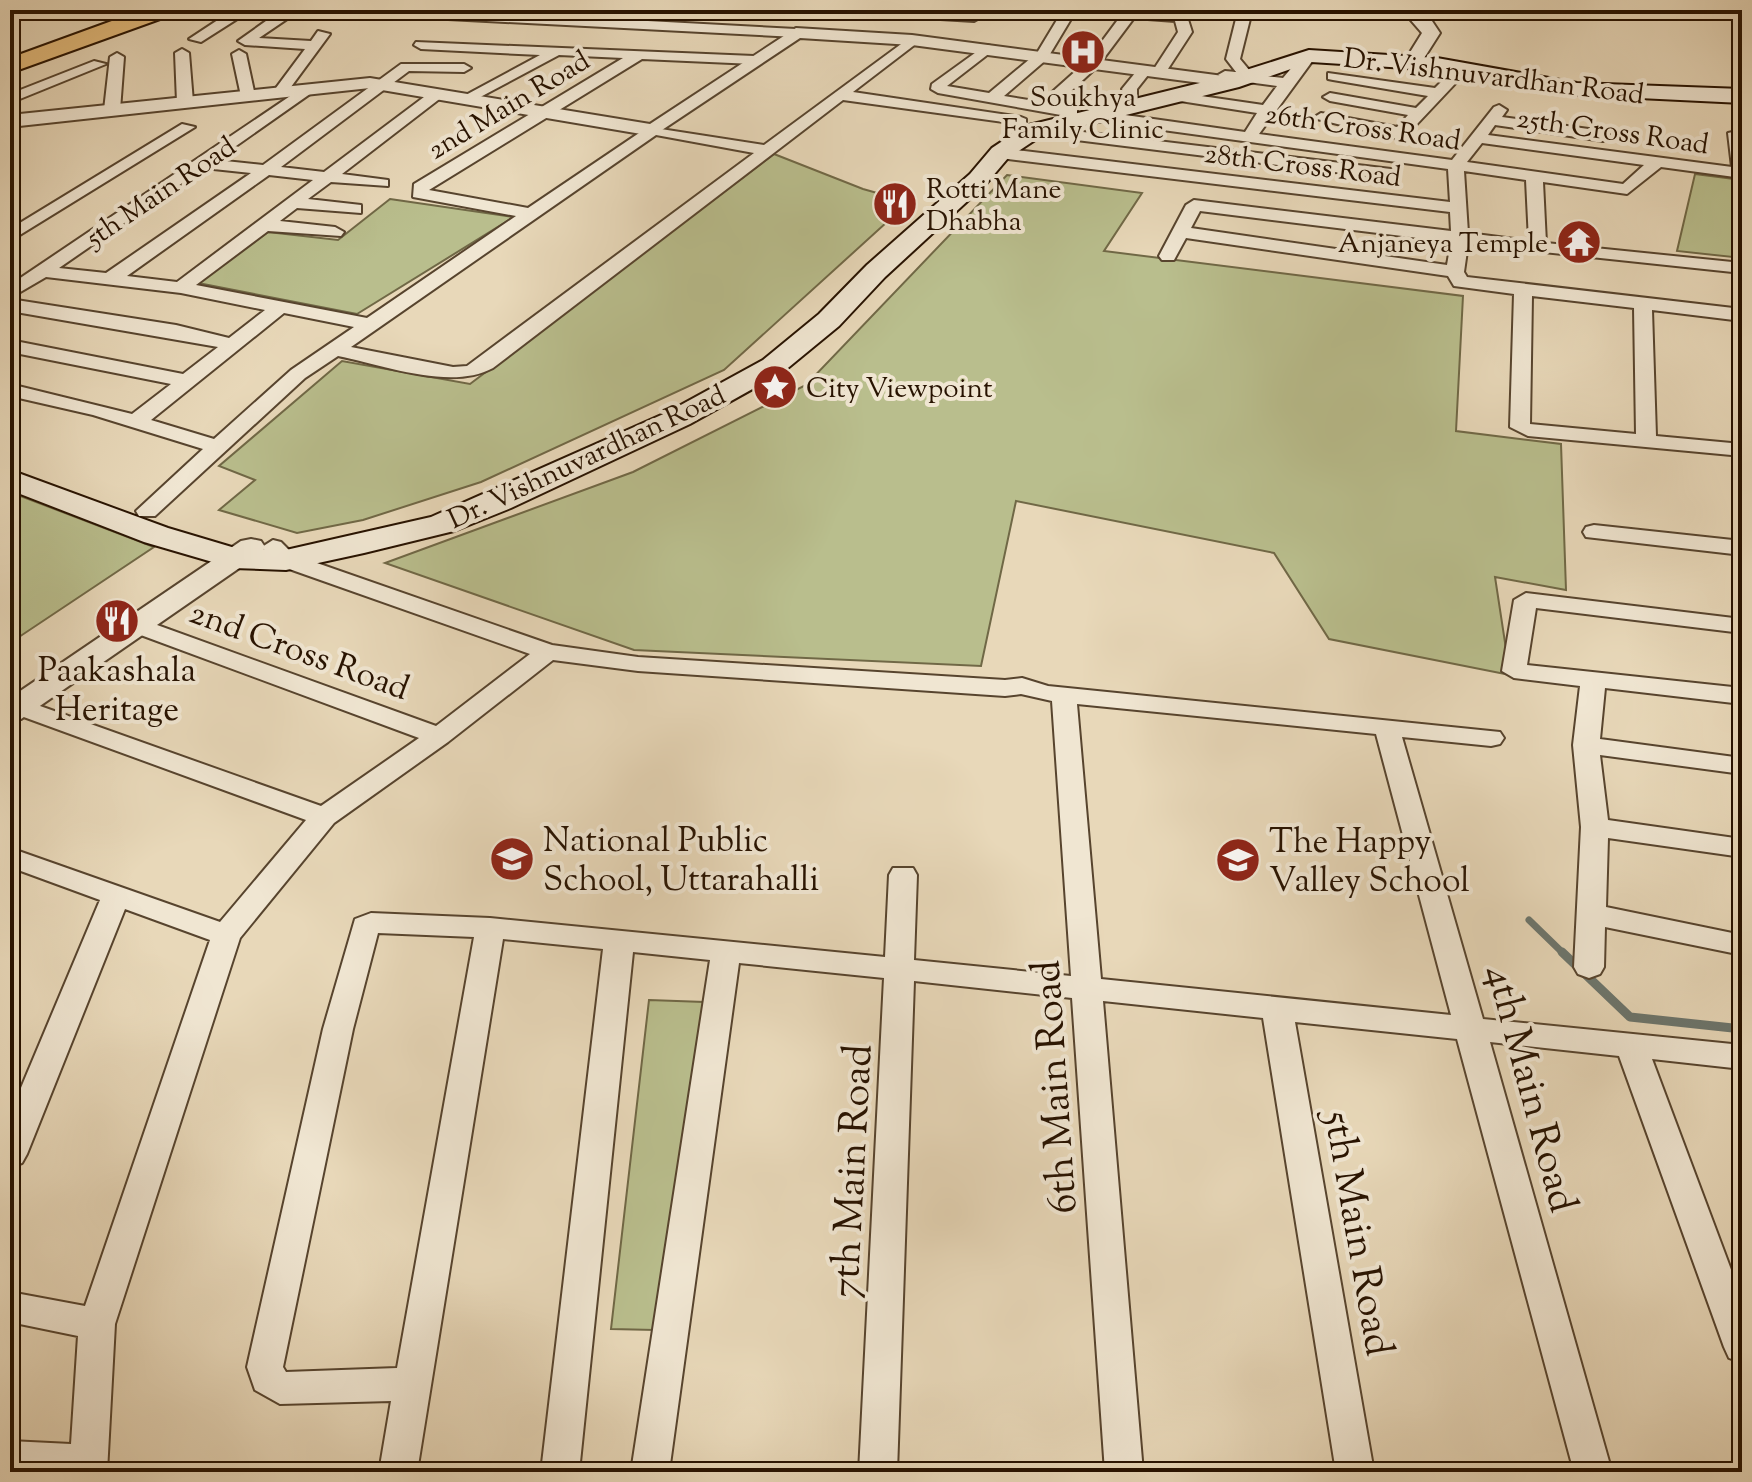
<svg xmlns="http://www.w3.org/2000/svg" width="1752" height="1482" font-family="'Sorts Mill Goudy',serif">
  <rect width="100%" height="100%" fill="#e8d8b9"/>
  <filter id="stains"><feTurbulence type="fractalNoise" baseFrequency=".0025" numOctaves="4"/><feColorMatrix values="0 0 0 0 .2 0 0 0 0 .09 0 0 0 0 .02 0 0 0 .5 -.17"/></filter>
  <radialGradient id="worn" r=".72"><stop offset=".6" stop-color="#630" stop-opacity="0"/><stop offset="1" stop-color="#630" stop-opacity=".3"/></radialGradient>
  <path fill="#b9be8d" stroke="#706846" stroke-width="2" d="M 774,154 L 863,189 L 909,202 L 724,370 L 481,482 L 363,520 L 297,533 L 219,510 L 255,480 L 219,466 L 342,361 L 470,384 Z
    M 1695,174 L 1742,180 L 1742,258 L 1677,251 Z
    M 1007,175 L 1142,193 L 1104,251 L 1463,296 L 1456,431 L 1561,444 L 1566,590 L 1495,577 L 1510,675 L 1329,639 L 1274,553 L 1016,501 L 981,666 L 634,650 L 385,563 L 633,472 L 806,385 Z
    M 390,199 L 514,217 L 357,314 L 198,283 L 268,232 L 338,240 Z
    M 10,492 L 154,547 L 10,643 Z
    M 649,1000 L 704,1002 L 655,1330 L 611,1329 Z"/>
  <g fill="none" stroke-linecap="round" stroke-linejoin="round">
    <path stroke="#6c766e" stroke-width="7" d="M 1529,920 L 1564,954"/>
    <path stroke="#6c766e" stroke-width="9" d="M 1562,952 L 1630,1017 L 1742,1029"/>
    <g stroke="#57442e" stroke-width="4">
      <path id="minor" d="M 233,10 L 319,10 L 344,15 L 337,19 L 290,17 L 259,38 L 311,41 L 318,31 L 330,34 L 285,95 L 280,96 L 273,92 L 305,49 L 245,45 L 238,41 L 273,16 L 245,14 L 201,42 L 189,39 Z
        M 443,10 L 796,29 L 803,33 L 796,37 L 448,19 L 441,15 Z
        M 849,10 L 974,13 L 981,17 L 974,21 L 856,14 Z
        M 1063,10 L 1185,10 L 1192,32 L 1164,75 L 1159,76 L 1152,72 L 1178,32 L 1175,21 L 1134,18 L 1098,66 L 1056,105 L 1077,109 L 1077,115 L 1072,117 L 938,93 L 931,89 L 932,84 L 986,45 L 991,46 L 991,52 L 947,86 L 989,93 L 1037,53 ZM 1074,14 L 1120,17 L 1088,60 L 1041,102 L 1004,96 L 1047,59 Z
        M 1243,15 L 1250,19 L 1240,59 L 1250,71 L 1248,74 L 1283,78 L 1304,53 L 1316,56 L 1259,134 L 1452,160 L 1494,107 L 1499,105 L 1507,110 L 1502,117 L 1603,131 L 1611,136 L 1603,141 L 1495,125 L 1488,135 L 1732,167 L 1728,133 L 1742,130 L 1742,178 L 1661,167 L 1627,194 L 1543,182 L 1546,243 L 1742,263 L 1742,273 L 1468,244 L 1464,272 L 1467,277 L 1742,309 L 1742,321 L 1652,310 L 1656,436 L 1742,444 L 1742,456 L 1528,436 L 1510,427 L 1514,294 L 1454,286 L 1448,276 L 1186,238 L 1174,260 L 1162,260 L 1159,256 L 1186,205 L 1194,200 L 1451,231 L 1450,212 L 1000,158 L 992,153 L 1000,148 L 1450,202 L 1448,169 L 1090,120 L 1082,115 L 1090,110 L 1245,132 L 1257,113 L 1174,100 L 1167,96 L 1174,92 L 1263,105 L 1277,86 L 1225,79 L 1218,75 L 1225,71 L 1236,72 L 1226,59 L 1236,19 ZM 1482,143 L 1644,165 L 1623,184 L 1467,162 ZM 1464,171 L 1526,180 L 1529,241 L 1468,233 ZM 1200,211 L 1451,242 L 1447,265 L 1191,228 ZM 1532,296 L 1634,308 L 1636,434 L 1530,424 Z
        M 912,36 L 919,40 L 917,43 L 853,92 L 1021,117 L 1026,119 L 1026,125 L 843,100 L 493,368 C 451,391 383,365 338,356 L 305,378 L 155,516 L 139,516 L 136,511 L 203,449 L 93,415 L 10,396 L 10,384 L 132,414 L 171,384 L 10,352 L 10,340 L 183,374 L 218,347 L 10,311 L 10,299 L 176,325 L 229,338 L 265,310 L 181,293 L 46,277 L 10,298 L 10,285 L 305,86 L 317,89 L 216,160 L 263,165 L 401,64 L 464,64 L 471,68 L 464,72 L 409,71 L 281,167 L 324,172 L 432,91 L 442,91 L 442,97 L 342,174 L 388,180 L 388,186 L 331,182 L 308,199 L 361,205 L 361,213 L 297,208 L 280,221 L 335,227 L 344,232 L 341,236 L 268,231 L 196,285 L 367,318 L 516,216 L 413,197 L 414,184 L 623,58 L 559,55 L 469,103 L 464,102 L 464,96 L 540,55 L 421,49 L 414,45 L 416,42 L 754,56 L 761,60 L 754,64 L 642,59 L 429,190 L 528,208 L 648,127 L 764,145 ZM 656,135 L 754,153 L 467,366 L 453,367 L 351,347 ZM 204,168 L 251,173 L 106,273 L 59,268 ZM 269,175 L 313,180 L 177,282 L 127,276 ZM 284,313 L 354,327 L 291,370 L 214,439 L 151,420 Z
        M 182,49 L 189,53 L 193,102 L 185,107 L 177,102 L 175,53 Z
        M 239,50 L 246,54 L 255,96 L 248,100 L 241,96 L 232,54 Z
        M 117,53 L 124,57 L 120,110 L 112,115 L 104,110 L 110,57 Z
        M 94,61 L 106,64 L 10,103 L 10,94 Z
        M 1140,67 L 1152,70 L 1137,89 L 1137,101 L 1127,101 L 1122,89 Z
        M 1456,67 L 1468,70 L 1402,140 L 1313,118 L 1321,113 L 1397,127 L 1408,115 L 1330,101 L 1323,97 L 1330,93 L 1416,108 L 1428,96 L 1333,80 L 1328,79 L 1328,73 L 1435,88 Z
        M 182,124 L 195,127 L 10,241 L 10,229 Z
        M 1033,126 L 1391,169 L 1399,174 L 1391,179 L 1028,134 L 1028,128 Z
        M 1594,525 L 1742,541 L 1742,555 L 1586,537 L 1583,532 L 1586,527 Z
        M 273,540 L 281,542 L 294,555 L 552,645 L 638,657 L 1005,680 L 1022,678 L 1048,686 L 1500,732 L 1504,738 L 1500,744 L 1491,746 L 1402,737 L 1483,1019 L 1742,1045 L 1742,1069 L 1652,1059 L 1742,1299 L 1742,1363 L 1729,1358 L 1724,1347 L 1619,1056 L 1490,1042 L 1612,1472 L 1574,1472 L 1457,1039 L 1295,1022 L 1374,1472 L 1336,1472 L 1263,1018 L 1103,1001 L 1143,1472 L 1105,1472 L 1072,998 L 914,981 L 897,1472 L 859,1472 L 884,978 L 739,963 L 669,1472 L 631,1472 L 710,960 L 633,952 L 579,1472 L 541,1472 L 603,949 L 503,939 L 417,1472 L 379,1472 L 391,1401 L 280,1404 L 255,1390 L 247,1367 L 323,1029 L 355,919 L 371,913 L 490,918 L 885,957 L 889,875 L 893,868 L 913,868 L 917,875 L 914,960 L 1071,976 L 1052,701 L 1021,694 L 1005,696 L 638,671 L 553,660 L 448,742 L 334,823 L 240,938 L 115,1324 L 107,1472 L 10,1472 L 10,1441 L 71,1444 L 78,1336 L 10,1322 L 10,1292 L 85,1306 L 210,940 L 125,909 L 27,1154 L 22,1163 L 10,1167 L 10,1114 L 100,900 L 10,867 L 10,848 L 220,922 L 306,820 L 10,712 L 10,700 L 26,701 L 321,806 L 419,738 L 130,631 L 126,626 L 130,621 L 146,621 L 436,726 L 530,654 L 278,565 L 262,547 ZM 1077,704 L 1376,734 L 1451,1015 L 1101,979 ZM 378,933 L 474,937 L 397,1368 L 286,1372 L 283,1367 L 353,1029 Z
        M 1526,593 L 1742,619 L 1742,633 L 1536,608 L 1527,665 L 1742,688 L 1742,704 L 1605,688 L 1600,739 L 1742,758 L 1742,774 L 1600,755 L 1608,820 L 1742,839 L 1742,857 L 1608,838 L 1606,907 L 1742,935 L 1742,955 L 1605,927 L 1604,967 L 1600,974 L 1589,978 L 1578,974 L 1574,967 L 1581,827 L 1573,745 L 1580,686 L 1514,678 L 1502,671 L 1514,600 Z"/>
    </g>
    <g stroke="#57442e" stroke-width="4">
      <path id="tertiary" d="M 1402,10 L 1426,12 L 1440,33 L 1419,66 L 1407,66 L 1404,62 L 1422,33 Z
        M 796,28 L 912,35 L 1231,77 L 1240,82 L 1231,87 L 912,45 L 800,38 L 653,136 L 370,88 L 10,127 L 10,115 L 370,78 L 650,124 Z
        M 251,539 L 261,541 L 265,547 L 261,553 L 21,719 L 10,721 L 10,698 L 241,541 Z"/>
    </g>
    <g stroke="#271200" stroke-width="4">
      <path id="secondary" d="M 1309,50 L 1437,58 L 1577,83 L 1742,89 L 1742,103 L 1577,95 L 1437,70 L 1311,62 L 1239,87 L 1041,136 L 1008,158 L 986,184 L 885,277 L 839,326 L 783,372 L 690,424 L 511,508 L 454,531 L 364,553 L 286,570 L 233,568 L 144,542 L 10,490 L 10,470 L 168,528 L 235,548 L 286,550 L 431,517 L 668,412 L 763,360 L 819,314 L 867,265 L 970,174 L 992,148 L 1025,126 L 1224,77 Z"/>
    </g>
    <g stroke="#271200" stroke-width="4">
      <path id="motorway" d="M 142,10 L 174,10 L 171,15 L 10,73 L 10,58 Z"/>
    </g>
    <use href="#minor" fill="#f0e6d2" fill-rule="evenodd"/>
    <use href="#tertiary" fill="#f0e6d2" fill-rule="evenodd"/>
    <use href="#secondary" fill="#f0e6d2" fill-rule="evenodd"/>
    <use href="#motorway" fill="#e4bc7c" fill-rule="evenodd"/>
  </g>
  <defs>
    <g id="hospital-disc" transform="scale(2.3)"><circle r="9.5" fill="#8f2418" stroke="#f0e6d2"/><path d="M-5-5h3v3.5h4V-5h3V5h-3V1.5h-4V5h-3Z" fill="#fff"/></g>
    <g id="restaurant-disc" transform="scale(2.3)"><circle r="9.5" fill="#8f2418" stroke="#f0e6d2"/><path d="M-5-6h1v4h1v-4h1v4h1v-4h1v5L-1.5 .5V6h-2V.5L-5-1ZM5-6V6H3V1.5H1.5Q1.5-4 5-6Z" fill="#fff"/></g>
    <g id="temple-disc" transform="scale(2.3)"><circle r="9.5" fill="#8f2418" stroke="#f0e6d2"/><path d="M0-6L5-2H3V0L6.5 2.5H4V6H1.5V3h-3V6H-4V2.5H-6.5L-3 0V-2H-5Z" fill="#fff"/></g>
    <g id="sight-disc" transform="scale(2.3)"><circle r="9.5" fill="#8f2418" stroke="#f0e6d2"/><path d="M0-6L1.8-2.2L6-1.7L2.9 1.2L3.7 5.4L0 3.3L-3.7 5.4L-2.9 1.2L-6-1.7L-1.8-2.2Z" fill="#fff"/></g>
    <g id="school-disc" transform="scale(2.3)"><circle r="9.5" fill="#8f2418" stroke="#f0e6d2"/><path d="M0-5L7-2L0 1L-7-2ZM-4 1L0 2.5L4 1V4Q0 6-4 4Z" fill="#fff"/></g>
  </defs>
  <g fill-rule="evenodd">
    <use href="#hospital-disc" x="1083" y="52"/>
    <use href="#restaurant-disc" x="895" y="204"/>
    <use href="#temple-disc" x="1579" y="242"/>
    <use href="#sight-disc" x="775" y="387"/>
    <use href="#restaurant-disc" x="117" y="621"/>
    <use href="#school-disc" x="512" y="859"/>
    <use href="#school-disc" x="1238" y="860"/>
  </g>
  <g text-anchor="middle" stroke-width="8" stroke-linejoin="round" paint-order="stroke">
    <g font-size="28" fill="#271200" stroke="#f0e6d2">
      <text transform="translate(1494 75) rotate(7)" y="10">Dr. Vishnuvardhan Road</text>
      <text transform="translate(508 104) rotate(-31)" y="10">2nd Main Road</text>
      <text transform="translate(1363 126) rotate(8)" y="10">26th Cross Road</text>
      <text transform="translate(1613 130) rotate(8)" y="10">25th Cross Road</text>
      <text transform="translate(1303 164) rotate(7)" y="10">28th Cross Road</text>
      <text transform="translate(160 191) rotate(-34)" y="10">5th Main Road</text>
      <text transform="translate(586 456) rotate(-25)" y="10">Dr. Vishnuvardhan Road</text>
    </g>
    <g font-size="28" fill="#271200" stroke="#f0e6d2" text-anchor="start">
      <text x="1083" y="106" text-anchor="middle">Soukhya<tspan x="1083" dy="32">Family Clinic</tspan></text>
      <text x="926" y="198">Rotti Mane<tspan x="926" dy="32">Dhabha</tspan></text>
      <text x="1548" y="252" text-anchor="end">Anjaneya Temple</text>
      <text x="806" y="397">City Viewpoint</text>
    </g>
    <g font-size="34" fill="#271200" stroke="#f0e6d2">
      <text transform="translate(300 649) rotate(20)" y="12">2nd Cross Road</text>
    </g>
    <g font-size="34" fill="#271200" stroke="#f0e6d2" text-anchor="start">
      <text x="117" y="681" text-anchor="middle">Paakashala<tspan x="117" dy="39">Heritage</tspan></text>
      <text x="543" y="851">National Public<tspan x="543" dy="39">School, Uttarahalli</tspan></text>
      <text x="1269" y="852">The Happy<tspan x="1269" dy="39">Valley School</tspan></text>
    </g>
    <g font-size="40" fill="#271200" stroke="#f0e6d2">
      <text transform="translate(1053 1087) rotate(-94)" y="14">6th Main Road</text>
      <text transform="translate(1533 1088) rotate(75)" y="14">4th Main Road</text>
      <text transform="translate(850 1171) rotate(-87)" y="14">7th Main Road</text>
      <text transform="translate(1360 1233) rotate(80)" y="14">5th Main Road</text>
    </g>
  </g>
  <rect width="1752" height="1482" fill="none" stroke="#e8d8b9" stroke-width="40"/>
  <rect x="12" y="12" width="1728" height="1458" fill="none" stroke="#271200" stroke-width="4"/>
  <rect x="20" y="20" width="1712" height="1442" fill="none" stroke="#271200" stroke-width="2"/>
  <rect width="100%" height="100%" filter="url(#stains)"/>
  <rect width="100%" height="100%" fill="url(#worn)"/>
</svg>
